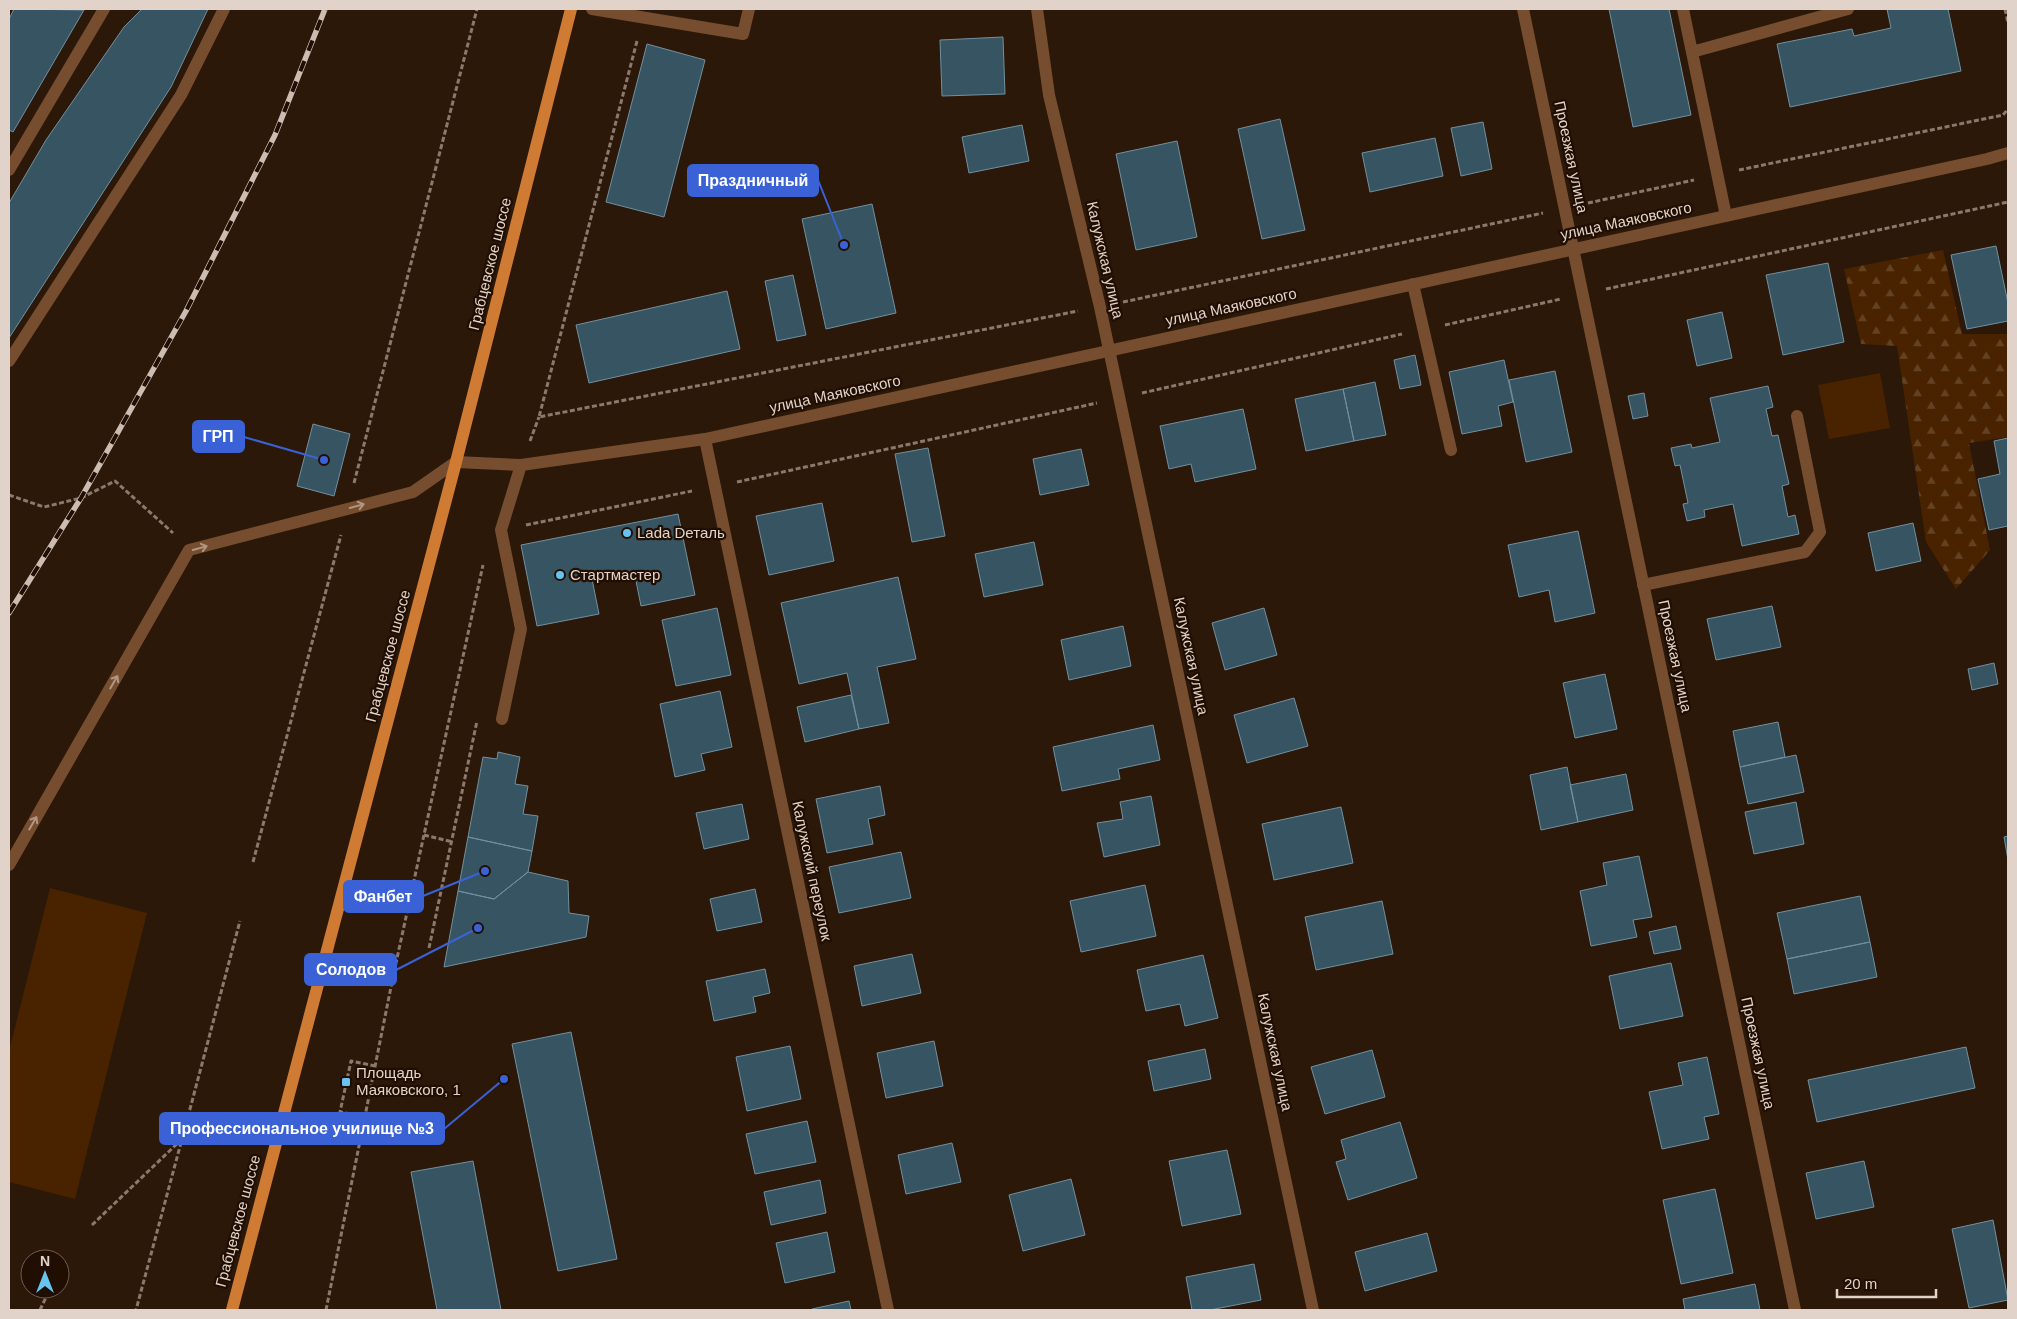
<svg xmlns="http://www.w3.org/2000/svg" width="2017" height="1319" font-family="Arial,sans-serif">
  <defs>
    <pattern id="forest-firs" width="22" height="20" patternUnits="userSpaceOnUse" patternTransform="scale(1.25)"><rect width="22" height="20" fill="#492300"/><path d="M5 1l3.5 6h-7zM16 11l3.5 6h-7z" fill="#634224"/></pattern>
  </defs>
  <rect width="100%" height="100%" fill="#2b1808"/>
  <path fill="url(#forest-firs)" d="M 1943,250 L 1962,334 L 2008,334 L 2008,437 L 1969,443 L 1990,550 L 1956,589 L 1926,542 L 1897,346 L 1861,344 L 1844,269 Z"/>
  <path fill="#492300" d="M 1880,373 L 1890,428 L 1829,439 L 1818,385 Z
    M 50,888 L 147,913 L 75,1199 L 9,1182 L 9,1051 Z"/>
  <path fill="#375462" stroke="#7290a0" d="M 14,9 L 84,10 L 13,132 L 9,130 L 9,19 Z
    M 142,9 L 208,9 L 171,87 L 9,338 L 9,203 L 46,140 L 124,27 Z
    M 1609,9 L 1669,9 L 1691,115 L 1633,127 Z
    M 1887,9 L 1948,9 L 1961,71 L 1790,107 L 1777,44 L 1852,29 L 1854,36 L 1891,28 Z
    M 1003,37 L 1005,94 L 942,96 L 940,40 Z
    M 647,44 L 705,60 L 664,217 L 606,202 Z
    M 1280,119 L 1305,230 L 1262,239 L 1238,129 Z
    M 1483,122 L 1492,169 L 1461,176 L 1451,128 Z
    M 1022,125 L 1029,161 L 969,173 L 962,137 Z
    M 1435,138 L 1443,176 L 1370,192 L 1362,153 Z
    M 1177,141 L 1197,237 L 1136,250 L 1116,154 Z
    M 872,204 L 896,313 L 826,329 L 802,219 Z
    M 1996,246 L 2008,303 L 2008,321 L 1967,329 L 1951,255 Z
    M 1828,263 L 1844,342 L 1783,355 L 1766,275 Z
    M 793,275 L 806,335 L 777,341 L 765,281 Z
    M 727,291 L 740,349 L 589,383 L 576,325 Z
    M 1722,312 L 1732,358 L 1697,366 L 1687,320 Z
    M 1415,355 L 1421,385 L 1400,389 L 1394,360 Z
    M 1504,360 L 1513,402 L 1498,406 L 1502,426 L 1462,434 L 1449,372 Z
    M 1555,371 L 1572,452 L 1526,462 L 1509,380 Z
    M 1375,382 L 1386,435 L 1354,441 L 1343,389 Z
    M 1768,386 L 1773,407 L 1766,409 L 1772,436 L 1778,435 L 1789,484 L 1782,486 L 1788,517 L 1795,515 L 1799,534 L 1742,546 L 1733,504 L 1704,510 L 1705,517 L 1687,521 L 1683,504 L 1688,503 L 1680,465 L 1675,466 L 1671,448 L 1691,444 L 1692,448 L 1720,442 L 1710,398 Z
    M 1343,389 L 1354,441 L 1306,451 L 1295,399 Z
    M 1644,393 L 1648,416 L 1633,419 L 1628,396 Z
    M 1243,409 L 1256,469 L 1195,482 L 1191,464 L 1169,469 L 1160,426 Z
    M 313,424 L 350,434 L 334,496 L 297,486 Z
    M 2008,438 L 2008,526 L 1989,530 L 1978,479 L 2000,474 L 1994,441 Z
    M 928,448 L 945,536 L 912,542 L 895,454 Z
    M 1081,449 L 1089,485 L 1040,495 L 1033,459 Z
    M 822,503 L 834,561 L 769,575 L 756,516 Z
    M 678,514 L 695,595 L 641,606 L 634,571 L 592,579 L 599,614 L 537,626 L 521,545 Z
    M 1913,523 L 1921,561 L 1876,571 L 1868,533 Z
    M 1578,531 L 1595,613 L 1555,622 L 1549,590 L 1519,597 L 1508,545 Z
    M 1034,542 L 1043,585 L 984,597 L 975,554 Z
    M 898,577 L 916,659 L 877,667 L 889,723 L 859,729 L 847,673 L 799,684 L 781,603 Z
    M 1772,606 L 1781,647 L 1716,660 L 1707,619 Z
    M 717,608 L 731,675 L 676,686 L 662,620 Z
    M 1264,608 L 1277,655 L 1225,670 L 1212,623 Z
    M 1123,626 L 1131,666 L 1069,680 L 1061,640 Z
    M 1994,663 L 1998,684 L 1972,690 L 1968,669 Z
    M 1605,674 L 1617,729 L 1575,738 L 1563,683 Z
    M 720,691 L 732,747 L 701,754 L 705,770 L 675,777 L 660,704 Z
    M 851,695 L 859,729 L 805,742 L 797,707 Z
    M 1294,698 L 1308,746 L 1247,763 L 1234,715 Z
    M 1778,722 L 1785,757 L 1740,767 L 1733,731 Z
    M 1153,725 L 1160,760 L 1118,769 L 1120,779 L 1062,791 L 1053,747 Z
    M 498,752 L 520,757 L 515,784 L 528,786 L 523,814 L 538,816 L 532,851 L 468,837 L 483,757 L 497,759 Z
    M 1796,755 L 1804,792 L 1748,804 L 1740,767 Z
    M 1567,767 L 1578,822 L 1541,830 L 1530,775 Z
    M 1626,774 L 1633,810 L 1578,822 L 1570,785 Z
    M 880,786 L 885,815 L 868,819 L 873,844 L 827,853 L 816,799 Z
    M 1151,796 L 1160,845 L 1104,857 L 1097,823 L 1123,819 L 1120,802 Z
    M 1796,802 L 1804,844 L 1754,854 L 1745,812 Z
    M 742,804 L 749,839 L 704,849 L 696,813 Z
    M 1341,807 L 1353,863 L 1274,880 L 1262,824 Z
    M 2008,836 L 2008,860 L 2004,837 Z
    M 468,837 L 532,851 L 528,872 L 494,899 L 458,891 Z
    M 901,852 L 911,898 L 839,913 L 829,867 Z
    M 1639,856 L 1652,917 L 1633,920 L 1637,937 L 1591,946 L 1580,891 L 1607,885 L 1603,863 Z
    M 528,872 L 568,881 L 569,913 L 589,916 L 586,937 L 444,967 L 458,891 L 494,899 Z
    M 1145,885 L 1156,936 L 1081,952 L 1070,901 Z
    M 755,889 L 762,922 L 717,931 L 710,899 Z
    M 1860,896 L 1870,942 L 1787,959 L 1777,913 Z
    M 1382,901 L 1393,954 L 1316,970 L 1305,917 Z
    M 1676,926 L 1681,949 L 1654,954 L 1649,932 Z
    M 1870,942 L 1877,977 L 1794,994 L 1787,959 Z
    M 912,954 L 921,993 L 862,1006 L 854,966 Z
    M 1203,955 L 1218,1018 L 1185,1026 L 1180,1004 L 1146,1011 L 1137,970 Z
    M 1671,963 L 1683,1016 L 1620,1029 L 1609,976 Z
    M 765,969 L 770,993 L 753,997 L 756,1012 L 714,1021 L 706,981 Z
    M 571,1032 L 617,1259 L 558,1271 L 512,1044 Z
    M 934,1041 L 943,1086 L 886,1098 L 877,1053 Z
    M 790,1046 L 801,1099 L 747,1111 L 736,1057 Z
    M 1966,1047 L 1975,1088 L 1817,1122 L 1808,1080 Z
    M 1205,1049 L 1211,1079 L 1154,1091 L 1148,1061 Z
    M 1372,1050 L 1385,1097 L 1325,1114 L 1311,1067 Z
    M 1707,1057 L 1719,1114 L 1704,1117 L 1709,1139 L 1662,1149 L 1649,1092 L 1683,1085 L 1678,1063 Z
    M 807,1121 L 816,1162 L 755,1174 L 746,1134 Z
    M 1400,1122 L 1417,1178 L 1348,1200 L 1336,1162 L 1346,1159 L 1341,1140 Z
    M 952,1143 L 961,1182 L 906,1194 L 898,1155 Z
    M 1227,1150 L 1241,1214 L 1182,1226 L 1169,1161 Z
    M 473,1161 L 501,1310 L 437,1310 L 411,1172 Z
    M 1864,1161 L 1874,1207 L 1816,1219 L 1806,1173 Z
    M 1071,1179 L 1085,1235 L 1023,1251 L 1009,1195 Z
    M 820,1180 L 826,1213 L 771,1225 L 764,1192 Z
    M 1715,1189 L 1733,1273 L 1681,1284 L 1663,1200 Z
    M 1993,1220 L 2008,1300 L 1969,1308 L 1952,1229 Z
    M 827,1232 L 835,1272 L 785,1283 L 776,1243 Z
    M 1427,1233 L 1437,1271 L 1365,1291 L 1355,1252 Z
    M 1254,1264 L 1261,1300 L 1210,1310 L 1192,1310 L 1186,1277 Z
    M 1755,1284 L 1760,1310 L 1685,1310 L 1683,1299 Z
    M 849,1301 L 851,1310 L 812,1310 L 812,1309 Z"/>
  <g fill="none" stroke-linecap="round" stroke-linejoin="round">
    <path stroke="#8a796c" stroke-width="3" stroke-dasharray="5 2.5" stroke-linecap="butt" d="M 2005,9 L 2008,23
      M 637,41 L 539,417 L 1078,311
      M 1739,170 L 2003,115 L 2008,109
      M 1588,203 L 1694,180
      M 1606,289 L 2008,202
      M 1123,302 L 1543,213
      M 1445,325 L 1561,299
      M 1142,393 L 1402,334
      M 530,441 L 539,417
      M 737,482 L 1097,403
      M 354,483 L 477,9
      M 9,495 L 44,507 L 81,498 L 115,481 L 173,533
      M 526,525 L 692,491
      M 424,835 L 453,842
      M 253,862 L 341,535
      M 429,948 L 477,721
      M 365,1117 L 340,1112 L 351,1061 L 375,1066
      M 182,1139 L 240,921
      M 92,1225 L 182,1139 L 136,1310
      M 40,1310 L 50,1289
      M 326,1310 L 394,972 L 483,565"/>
    <path stroke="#764d2e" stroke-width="12" d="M 592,9 L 743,34 L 749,9
      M 1683,9 L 1726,216
      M 1692,52 L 1848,9
      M 9,170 L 104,9
      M 1413,284 L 1451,450
      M 9,361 L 181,95 L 224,9
      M 1643,585 L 1805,552 L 1820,532 L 1797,416
      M 502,719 L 521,629 L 501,530 L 521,465"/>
    <path stroke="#764d2e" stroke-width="12" d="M 1037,9 L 1049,95 L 1100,307 L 1313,1310
      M 1523,9 L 1795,1310
      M 705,439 L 888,1310
      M 9,865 L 189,550 L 413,492 L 456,462"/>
    <path stroke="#764d2e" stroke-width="12" d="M 456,462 L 521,465 L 705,439 L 1987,159 L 2008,153"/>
    <path stroke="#cf7b33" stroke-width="12" d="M 232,1310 L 456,462 L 571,9"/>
    <g stroke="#ccbdb3" stroke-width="5.5">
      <path id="rail" d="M 9,613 L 81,498 L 186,311 L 275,135 L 325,9"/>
    </g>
    <use href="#rail" stroke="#210e02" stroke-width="4" stroke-dasharray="11" stroke-linecap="butt"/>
  </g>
  <defs><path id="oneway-shaft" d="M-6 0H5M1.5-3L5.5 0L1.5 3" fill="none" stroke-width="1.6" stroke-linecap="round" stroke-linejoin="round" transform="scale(1.25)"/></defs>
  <g stroke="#b19783">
    <use href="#oneway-shaft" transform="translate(357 506) rotate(-15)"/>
    <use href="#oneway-shaft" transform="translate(200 548) rotate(-15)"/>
    <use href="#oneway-shaft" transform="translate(114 682) rotate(-60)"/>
    <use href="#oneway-shaft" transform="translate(33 823) rotate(-60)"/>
  </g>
  <g fill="#67c4f0" stroke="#210e02" stroke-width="2">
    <circle cx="627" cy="533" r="5"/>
    <circle cx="560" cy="575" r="5"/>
    <rect x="341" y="1077" width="10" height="10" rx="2.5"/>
  </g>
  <g text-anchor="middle" stroke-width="4.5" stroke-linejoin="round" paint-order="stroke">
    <g font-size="15" fill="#e1d3c9" stroke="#210e02">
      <text transform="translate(1571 157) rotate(78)" y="5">Проезжая улица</text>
      <text transform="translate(1626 221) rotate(-12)" y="5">улица Маяковского</text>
      <text transform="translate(1105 260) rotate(77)" y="5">Калужская улица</text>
      <text transform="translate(490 264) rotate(-76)" y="5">Грабцевское шоссе</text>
      <text transform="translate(1231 307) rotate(-12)" y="5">улица Маяковского</text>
      <text transform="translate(835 394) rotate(-12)" y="5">улица Маяковского</text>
      <text transform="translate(388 656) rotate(-75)" y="5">Грабцевское шоссе</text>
      <text transform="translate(1191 656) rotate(78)" y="5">Калужская улица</text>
      <text transform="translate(1675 656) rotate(78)" y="5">Проезжая улица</text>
      <text transform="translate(812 871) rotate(78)" y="5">Калужский переулок</text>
      <text transform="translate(1275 1052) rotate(78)" y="5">Калужская улица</text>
      <text transform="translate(1758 1053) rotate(78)" y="5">Проезжая улица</text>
      <text transform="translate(238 1221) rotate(-75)" y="5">Грабцевское шоссе</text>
    </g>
    <g font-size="15" fill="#e1d3c9" stroke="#210e02" text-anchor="start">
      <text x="637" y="538">Lada Dеталь</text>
      <text x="570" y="580">Стартмастер</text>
      <text x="356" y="1078">Площадь<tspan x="356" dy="17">Маяковского, 1</tspan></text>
    </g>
  </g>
  <path fill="none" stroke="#3a62d6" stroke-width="2" d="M844 245L818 180M324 460L244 437M485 871L423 896M478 928L396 970M504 1079L444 1129"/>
  <g fill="#3a62d6" stroke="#210e02" stroke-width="2">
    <circle cx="844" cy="245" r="5"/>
    <circle cx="324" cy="460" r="5"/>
    <circle cx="485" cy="871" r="5"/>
    <circle cx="478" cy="928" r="5"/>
    <circle cx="504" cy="1079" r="5"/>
  </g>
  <g fill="#3a62d6" stroke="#3a62d6" stroke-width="2">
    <rect x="688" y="165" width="130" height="31" rx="5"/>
    <rect x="193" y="421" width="51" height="31" rx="5"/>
    <rect x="344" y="881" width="79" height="31" rx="5"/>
    <rect x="305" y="954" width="91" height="31" rx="5"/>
    <rect x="160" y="1113" width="284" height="31" rx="5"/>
  </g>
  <g font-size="16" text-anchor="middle" font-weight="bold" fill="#fff">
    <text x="753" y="186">Праздничный</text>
    <text x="218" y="442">ГРП</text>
    <text x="383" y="902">Фанбет</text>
    <text x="351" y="975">Солодов</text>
    <text x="302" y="1134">Профессиональное училище №3</text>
  </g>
  <rect width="2017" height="1319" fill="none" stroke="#e1d3c9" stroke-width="20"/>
  <g transform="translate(45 1274)"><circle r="24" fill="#210e02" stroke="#6e5d52"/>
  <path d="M0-4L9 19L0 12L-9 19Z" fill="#67c4f0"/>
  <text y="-8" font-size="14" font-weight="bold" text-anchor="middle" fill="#e1d3c9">N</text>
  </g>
  <path d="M1837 1289v8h99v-8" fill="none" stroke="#e1d3c9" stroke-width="2.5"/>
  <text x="1844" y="1289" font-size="15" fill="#e1d3c9" stroke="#210e02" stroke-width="4" paint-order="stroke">20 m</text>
</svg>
